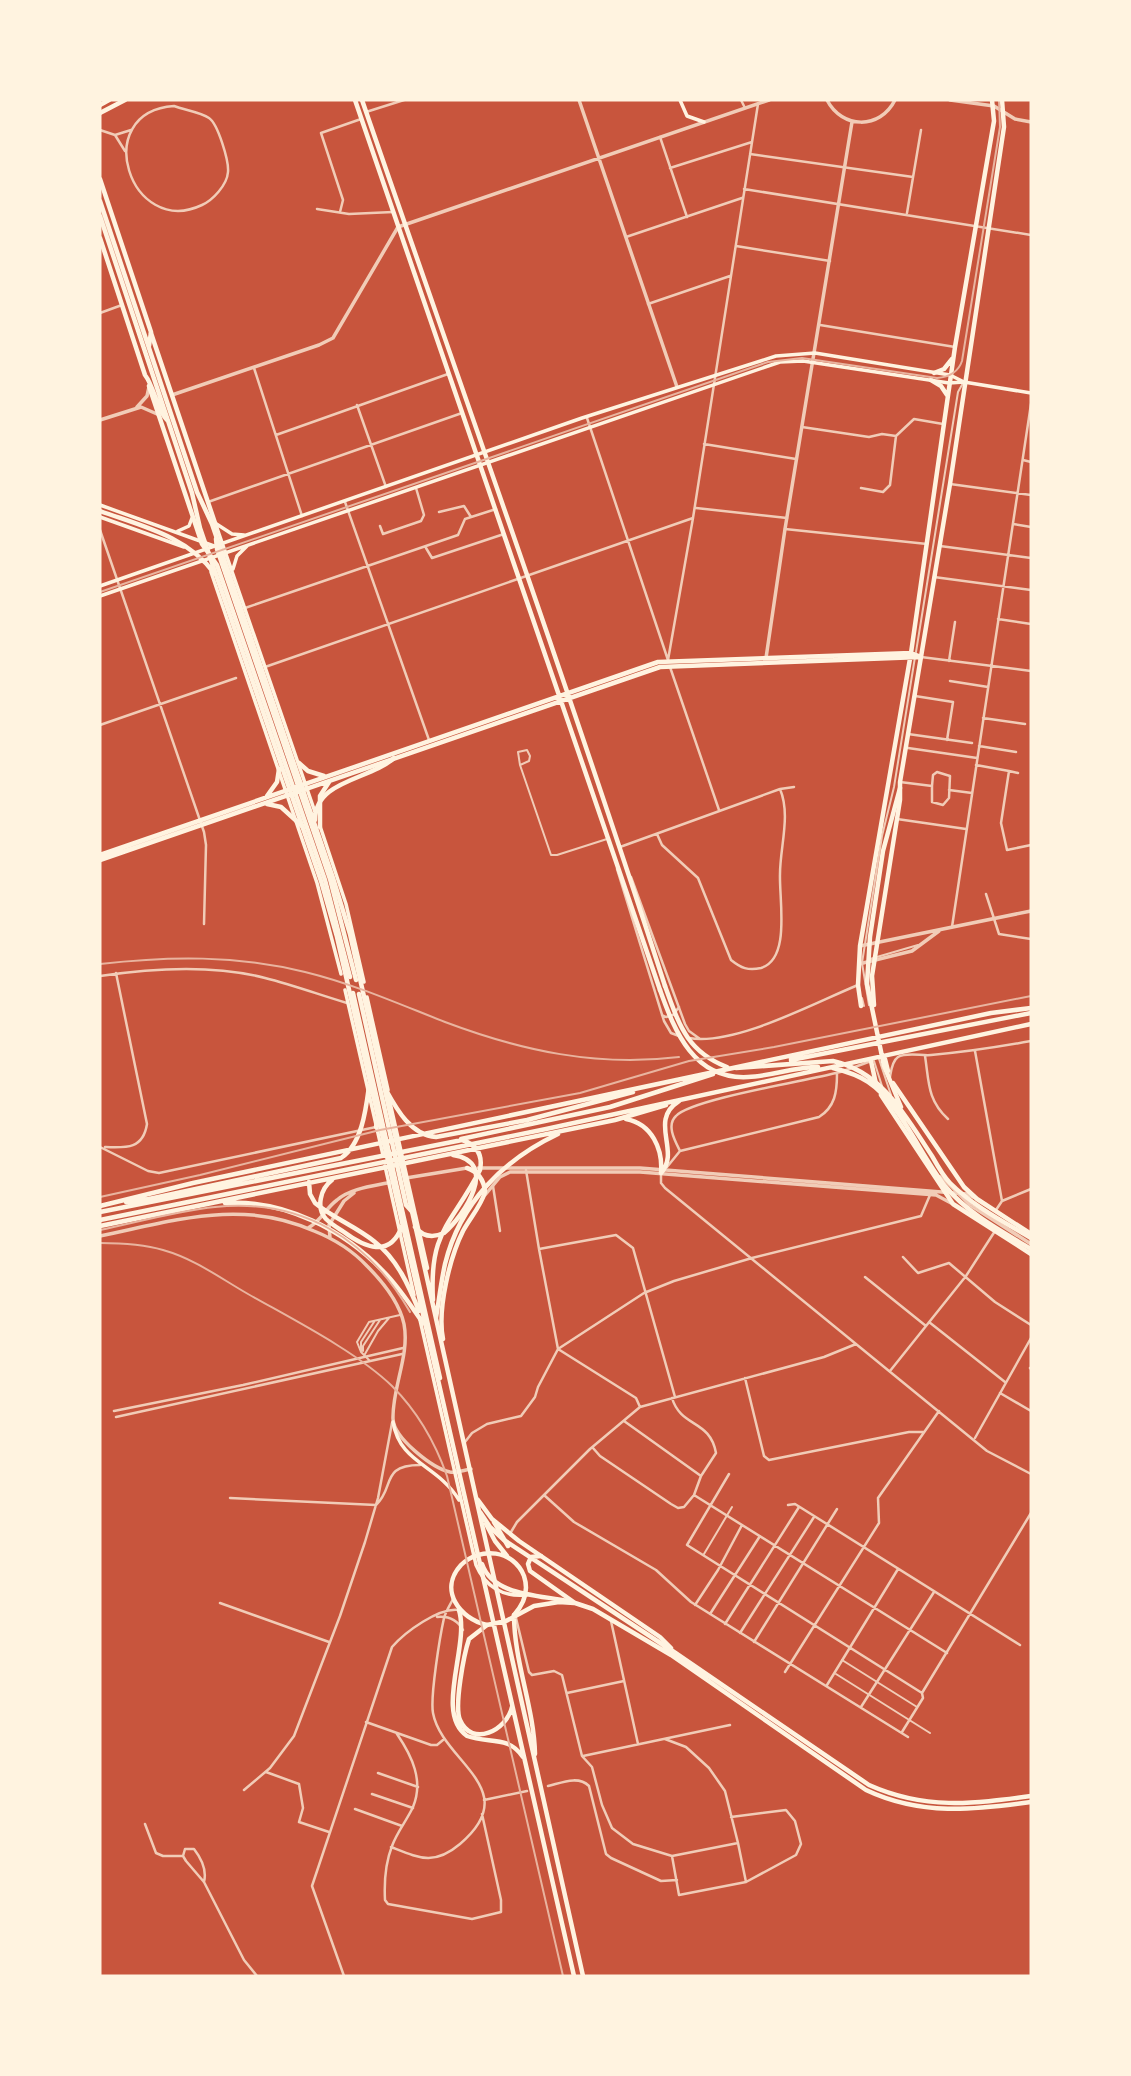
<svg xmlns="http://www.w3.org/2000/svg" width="1131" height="2076" font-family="Lato,sans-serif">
  <rect width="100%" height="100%" fill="#c8553d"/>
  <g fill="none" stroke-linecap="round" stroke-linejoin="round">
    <path stroke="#f1ccb7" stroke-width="2" d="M 916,652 L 958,392 L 963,383
      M 520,765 L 529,761 L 530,756 L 527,750 L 518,752 L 520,765 L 551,855 L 557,855 L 607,839
      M 870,959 L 918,945
      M 862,998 L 864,1006
      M 869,1005 L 862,963 L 882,836 L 894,787 L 915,657
      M 879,1059 L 891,1095
      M 874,1061 L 882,1086
      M 940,1176 L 970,1206 L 1031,1245
      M 962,1197 L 972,1205 L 1031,1243
      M 361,1351 L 361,1342 L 374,1322
      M 363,1351 L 363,1346 L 380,1320
      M 365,1354 L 378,1331 L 389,1318
      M 370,1361 L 361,1352 L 357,1342 L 369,1322 L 400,1315
      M 704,1554 L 732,1507
      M 842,1660 L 917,1707
      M 836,1674 L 930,1733"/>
    <path stroke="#f1ccb7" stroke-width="2.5" d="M 741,100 L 745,108
      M 174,106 C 184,110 200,112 209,118 C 218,124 229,161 228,172 C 227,185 213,200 202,205 C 130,239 89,112 174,106 Z
      M 366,112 L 404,100
      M 100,130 L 115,135 L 125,151
      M 115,135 L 131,130
      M 660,137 L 687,217
      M 750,154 L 913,177
      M 670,168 L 752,142
      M 744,189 L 1031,235
      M 317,209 L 349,214 L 393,212
      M 340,212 L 343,200 L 321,133 L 361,119
      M 907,213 L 921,130
      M 626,237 L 742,198
      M 736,246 L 830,261
      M 648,304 L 730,276
      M 100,313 L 122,305
      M 820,325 L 955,347
      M 254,368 L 302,516
      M 357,405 L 386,487
      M 587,418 L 668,660
      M 802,427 L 869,437 L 882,434 L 896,436 L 914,419 L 943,424
      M 276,435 L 448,374
      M 704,444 L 796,459
      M 1023,460 L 1031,462
      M 950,484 L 1031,495
      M 861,488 L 883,492 L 890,485 L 896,436
      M 208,502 L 462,413
      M 345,502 L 429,740
      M 696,508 L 787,518
      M 439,512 L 464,506 L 471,517
      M 1013,524 L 1031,527
      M 380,526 L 383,534 L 421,521 L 424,515 L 416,488
      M 785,529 L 927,544
      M 100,530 L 204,832 L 206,845 L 204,924
      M 940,546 L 1031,558
      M 426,548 L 432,558 L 504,534
      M 934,577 L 1031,590
      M 245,608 L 458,535 L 465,519 L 496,509
      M 998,619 L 1031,624
      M 921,657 L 1031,671
      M 668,660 L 693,518 L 758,104
      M 949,661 L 955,622
      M 265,667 L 693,518
      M 670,667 L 719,810
      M 950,681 L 988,687
      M 915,696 L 953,702 L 947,740
      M 983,718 L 1025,724
      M 100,725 L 236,678
      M 908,734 L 972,743
      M 979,746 L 1016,752
      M 908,748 L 977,758
      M 976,765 L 1009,771 L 1001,823 L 1007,850 L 1031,845
      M 1009,771 L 1018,773
      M 900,782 L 932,786 L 932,802 L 943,805 L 949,798 L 950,776 L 937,772 L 933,775 L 932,786
      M 949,790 L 972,793
      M 897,819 L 966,829
      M 657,834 L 662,845 L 698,878 L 731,960 C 741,968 748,971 761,968 C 791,959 779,900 780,874 C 780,847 791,815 780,789
      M 620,847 L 780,789 L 794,787
      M 617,869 L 664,1021 L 671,1033 L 679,1036
      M 631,877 L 685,1024 L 689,1031 L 700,1039
      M 986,894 L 999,934 L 1031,939
      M 952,927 L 1031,404
      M 100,976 C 153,968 212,964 265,978 C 293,985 320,995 347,1003
      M 662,1015 L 666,1017 L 673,1015 L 679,1007
      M 689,1038 C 735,1046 814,1003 858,985
      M 975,1051 L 1002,1201
      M 925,1056 C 929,1081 927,1100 948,1119
      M 890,1077 C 891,1071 892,1061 898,1057 C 906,1052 922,1056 931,1055 C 965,1052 998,1047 1031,1041
      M 100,1147 L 148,1171 L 159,1173 L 376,1127
      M 105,1147 C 127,1148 143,1149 147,1124 L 116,973
      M 680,1151 C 675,1141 666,1125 676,1116 C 692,1099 806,1081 836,1073 C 848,1070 860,1065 871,1061
      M 667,1167 L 680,1151 L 819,1117 C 835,1107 837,1092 837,1074
      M 526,1170 L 539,1249 L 558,1349 L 636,1398 L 640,1407
      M 661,1173 L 661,1183 L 665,1188 L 987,1451 L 1031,1474
      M 493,1186 L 500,1231
      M 996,1210 L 1002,1201 L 1031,1189
      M 539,1249 L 616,1235 L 633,1248 L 675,1397
      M 903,1257 L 918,1273 L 949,1263 L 995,1302 L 1031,1325
      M 865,1277 L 926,1326
      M 929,1322 L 1005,1382
      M 1030,1368 L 1031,1369
      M 890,1371 L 966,1276 L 995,1231
      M 745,1378 L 764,1456 L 769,1460 L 909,1432 L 924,1432
      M 1000,1393 L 1031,1411
      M 672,1398 C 681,1428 710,1419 716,1453 L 701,1476
      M 114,1411 L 243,1385 L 403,1348
      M 116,1417 L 402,1354
      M 975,1438 L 1031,1338
      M 465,1442 L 472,1433 L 487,1424 L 521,1416 L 535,1397 L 538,1387 L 558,1349 L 644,1293 L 674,1281 L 752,1258 L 921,1216 L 930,1195
      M 593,1448 L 600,1456 L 671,1504 L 678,1508 L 684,1507 L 694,1495 L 701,1476 L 624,1421
      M 729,1474 L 687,1545 L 922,1693
      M 544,1495 L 574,1522 L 656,1570 L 691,1602 L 908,1737
      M 694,1495 L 947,1653
      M 230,1498 L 376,1505
      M 376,1505 C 395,1488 380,1465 420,1465
      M 788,1505 L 795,1504 L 1020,1645
      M 511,1532 L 517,1522 L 590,1449 L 640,1407 L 824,1357 L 856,1344
      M 220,1603 L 329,1642
      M 695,1605 L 718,1570 L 742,1525
      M 710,1614 L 760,1536
      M 437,1617 C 448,1616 457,1619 463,1630
      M 516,1618 L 529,1672 L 532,1675 L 554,1671 L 562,1675 L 582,1756 L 592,1767 L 602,1805 L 612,1828 L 633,1844 L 672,1856 L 738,1843 L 725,1791 L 709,1768 L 686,1747 L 665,1739
      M 611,1621 L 638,1744
      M 725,1624 L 799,1507
      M 740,1633 L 814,1517
      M 754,1642 L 837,1509
      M 785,1672 L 879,1523 L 878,1498 L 939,1411
      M 827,1685 L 898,1569
      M 567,1693 L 624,1681
      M 861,1707 L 934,1592
      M 366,1722 L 431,1745 L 437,1745 L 443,1740
      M 902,1732 L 923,1698 L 922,1693 L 1031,1513
      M 397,1734 C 412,1756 424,1781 413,1807 C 407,1820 397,1832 392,1846 C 385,1864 384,1881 385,1900 L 388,1904 L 472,1919 L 501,1912 L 501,1900 L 482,1814
      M 583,1756 L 730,1725
      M 266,1772 L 299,1784 L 303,1808 L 299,1822 L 329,1832
      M 378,1773 L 418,1787
      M 548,1786 C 561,1783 578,1775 589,1786 L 606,1854 L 611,1858 L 661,1881 L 677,1880
      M 244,1790 L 270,1768 L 294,1736 L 340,1616 L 365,1542 L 378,1498 L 392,1423
      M 372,1794 L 413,1808
      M 484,1800 L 527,1791
      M 355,1809 L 402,1826
      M 731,1817 L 786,1810 L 795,1821 L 801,1844 L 796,1855 L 746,1882 L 738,1843
      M 145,1824 L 156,1853 L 163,1856 L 183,1856
      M 391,1847 C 419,1858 434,1866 460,1844 C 525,1789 442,1762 433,1713 C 430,1697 440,1636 444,1618 C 446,1611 450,1605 453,1599
      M 672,1856 L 679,1895 L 746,1882
      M 204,1882 C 207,1870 201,1858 194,1849 L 185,1849 L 183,1856 L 186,1861 L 204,1882 L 244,1960 L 257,1976
      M 344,1976 L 312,1886 L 392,1647 C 405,1632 439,1607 459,1610"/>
    <path stroke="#f1ccb7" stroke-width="3.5" d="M 579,100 L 677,387
      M 827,100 C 842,129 880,130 895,100
      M 950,100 L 994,106 L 1015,119 L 1031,122
      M 172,395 L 319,345 L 333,338 L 398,227 L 769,100
      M 137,407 L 147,396 L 149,387
      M 100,420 L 141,407 L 157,414
      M 766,658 L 785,529 L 852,122
      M 860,946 L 1031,911
      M 859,964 L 912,951 L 939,931
      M 478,1168 L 640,1168 L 967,1194 L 973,1197
      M 406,1178 L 467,1168
      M 485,1195 L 500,1177 L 510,1172 L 640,1172 L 936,1195 L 951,1203
      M 308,1228 C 321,1221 325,1209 337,1200 C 351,1188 374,1186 392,1182
      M 100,1236 C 174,1221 241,1198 314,1231 C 334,1239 352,1250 367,1266 C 383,1282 399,1301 404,1324 C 410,1355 392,1388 393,1419 C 394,1438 432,1468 450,1472 C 457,1473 464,1470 471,1469
      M 330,1238 L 329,1225 L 344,1201 L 354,1193"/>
    <path stroke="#fff3e0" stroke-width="3.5" d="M 680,100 L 687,116 L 704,122
      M 100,505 L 214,546
      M 100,517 L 184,547
      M 215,523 L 232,534 L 244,535
      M 217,528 L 315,812
      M 178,531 L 189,526 L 192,518
      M 233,569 L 237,556 L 247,546
      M 211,572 L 317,883 L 341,974
      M 100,586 L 582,418 L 776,356 L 815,353 L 950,375 L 964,382
      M 100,596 L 780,362 L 803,361 L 949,383 L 964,382 L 1031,393
      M 320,826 L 346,904 L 364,982
      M 345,990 L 383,1155
      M 367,997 L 388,1090
      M 389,1098 L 415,1213
      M 385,1166 L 414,1295
      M 420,1320 L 476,1565 C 485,1586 502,1597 525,1595
      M 393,1422 C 400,1464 437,1464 459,1500"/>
    <path stroke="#fff3e0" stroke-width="4.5" d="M 355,100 C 457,397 560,693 660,990
      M 362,100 C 464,395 569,689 665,986
      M 100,105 L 109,100
      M 100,113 L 125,100
      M 151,333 L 215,523 L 216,530
      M 934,373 L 944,369 L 952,359
      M 931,380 L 941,386 L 947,395
      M 149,386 L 202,544 L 217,565 L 325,880 L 350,977
      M 216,539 L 217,549 L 330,879 L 356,980
      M 299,763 L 308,771 L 324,776
      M 267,796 L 277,782 L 279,769
      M 267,804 L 281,807 L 302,826
      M 320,827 L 320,796 L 329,782
      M 100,855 L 658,662 L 911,653 L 921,657
      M 100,860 L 660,667 L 920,657
      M 353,993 L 440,1378
      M 359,994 L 406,1205 L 415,1215 L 427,1268
      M 874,1005 L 872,976 L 900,800 L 900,782 L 950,484 L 1004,127 L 1002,100
      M 861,1006 L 858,985 L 860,946 L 911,653 L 955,347 L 994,121 L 992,100
      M 885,1059 L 888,1071
      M 871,1061 L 876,1084
      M 893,1083 L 964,1187 L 977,1199 L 1031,1234
      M 881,1095 L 953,1204 L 1031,1254
      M 376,1127 L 378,1117
      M 443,1339 C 437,1309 450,1257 463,1231 C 470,1218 481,1206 485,1192 C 484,1180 479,1172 467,1168
      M 478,1500 L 492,1519 L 519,1541 L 660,1637 L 671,1648
      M 494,1522 L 508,1546
      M 486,1524 L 495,1541 L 507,1556
      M 482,1564 C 493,1596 540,1595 568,1601
      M 487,1625 C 460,1619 438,1590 461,1565 C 480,1546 514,1550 524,1576 C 529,1591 524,1604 514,1615"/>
    <path stroke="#fff3e0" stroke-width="4.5" d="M 100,179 L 151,332 L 149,346
      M 100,201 L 197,492 L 212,524 L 333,878 L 350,934 L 583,1976
      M 100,216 L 192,493 L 200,528 L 321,881 L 337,937 L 574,1976
      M 100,238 L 145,375 C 155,388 156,409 167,420
      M 100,511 C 141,526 187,536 214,573
      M 900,788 L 883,851 L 870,937 L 867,984 L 884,1066 L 901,1107
      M 315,820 C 315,780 370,780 394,758
      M 665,986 C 679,1024 686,1051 727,1067
      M 660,990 C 675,1032 694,1080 748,1077 C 772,1076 794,1067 818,1067
      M 791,1060 L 1031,1013
      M 736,1068 L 833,1061 C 883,1072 906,1117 932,1156 C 937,1165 943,1176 950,1183 C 973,1206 1004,1222 1031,1238
      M 833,1068 C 845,1071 858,1075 868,1082 C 901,1104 920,1155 945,1186 C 967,1213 1001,1231 1031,1249
      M 386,1090 C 397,1110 411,1135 436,1137 L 527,1120 L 633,1092
      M 626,1119 C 652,1124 663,1149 661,1173
      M 461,1139 L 610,1107 L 713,1074
      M 661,1173 C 681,1151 648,1121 679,1101
      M 332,1180 C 320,1189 316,1208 326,1219 C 331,1224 338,1228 344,1232 C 364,1247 390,1259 402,1226
      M 309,1182 L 310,1194 L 315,1203 C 333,1218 357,1227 375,1242 C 397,1259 409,1286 419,1311
      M 126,1202 L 149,1199 L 341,1158 C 362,1144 366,1109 369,1086
      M 225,1203 C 284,1199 344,1230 384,1272 C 399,1287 411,1306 423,1323
      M 100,1206 L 193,1183 L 991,1013 L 1031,1008
      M 100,1212 L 462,1140 C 477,1145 483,1155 480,1170 C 451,1226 429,1230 433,1300
      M 100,1220 L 546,1129 L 1031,1024
      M 100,1226 L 615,1120 L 666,1105
      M 415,1227 C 423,1237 433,1238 444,1233 C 464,1216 500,1162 453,1155
      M 436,1318 C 439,1300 441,1282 445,1264 C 460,1203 503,1160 558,1134
      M 480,1512 L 490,1527 L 504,1540 L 674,1652 L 869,1785 C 925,1810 972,1804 1031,1796
      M 541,1556 L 531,1557 L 528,1564 L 530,1571 L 575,1603 L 593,1609 L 671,1655 L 866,1790 C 921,1816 974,1810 1031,1802
      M 459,1610 C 470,1646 434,1713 467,1736 C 489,1744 508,1735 523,1757
      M 514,1615 C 514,1662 534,1707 535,1754
      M 512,1707 C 507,1730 472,1748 460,1720 C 454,1706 464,1654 469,1639 L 487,1625 L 506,1621 L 534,1606 L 559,1602 L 574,1603"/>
    <path stroke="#e9b49f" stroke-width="2" d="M 100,592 L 768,362 L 802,358 L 937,378 C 949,377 958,373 962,361 L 1000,127 L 999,100"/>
    <path stroke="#e9b49f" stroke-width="2" d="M 100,964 C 169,956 237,955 305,972 C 354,984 399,1004 445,1022 C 522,1051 597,1067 679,1057
      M 100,1197 L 200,1175 L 380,1130 L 580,1093 L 689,1061 L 774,1047 L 1031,996
      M 100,1230 C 138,1222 177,1211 215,1207 C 302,1198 368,1239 410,1312
      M 100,1243 C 121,1243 143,1244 163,1250 C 195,1259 220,1278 248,1294 C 292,1319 357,1352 392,1386 C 418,1412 435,1442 447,1476 L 563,1976"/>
  </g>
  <rect width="1131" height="2076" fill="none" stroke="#fff3e0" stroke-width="203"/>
</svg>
